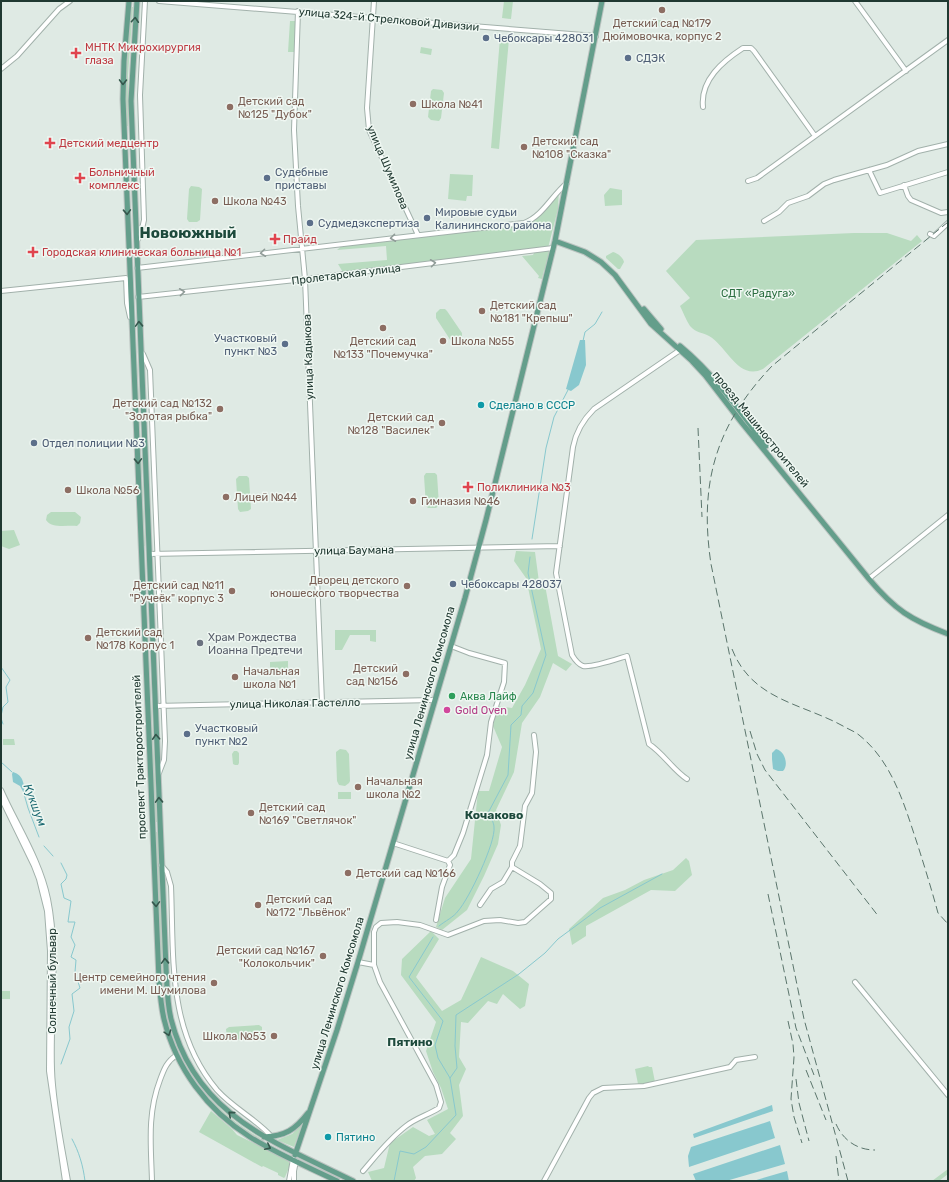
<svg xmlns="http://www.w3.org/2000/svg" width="949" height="1182" font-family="Rubik,sans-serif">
  <rect width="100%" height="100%" fill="#dfeae4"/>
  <path fill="#b8dbbf" d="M 504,1 L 513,1 L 511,19 L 502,18 Z
    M 131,7 L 133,7 L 128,75 L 128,126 L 126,126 L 126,74 Z
    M 658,20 L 671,21 L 670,28 L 663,26 L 663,27 L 657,26 Z
    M 290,21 L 296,21 L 294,52 L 288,52 Z
    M 500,38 L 509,39 L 499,149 L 491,148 Z
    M 421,47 L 432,49 L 431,55 L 420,53 Z
    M 433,89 L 442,90 L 444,93 L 441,118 L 439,121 L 431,120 L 428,117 L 431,91 Z
    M 450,174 L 473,175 L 472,196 L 467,196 L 466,201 L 448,199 Z
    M 191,186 L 199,187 L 202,189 L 200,220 L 197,222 L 189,222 L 187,219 L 189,189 Z
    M 610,188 L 622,190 L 622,205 L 605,206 L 604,195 Z
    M 559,189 L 558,209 L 548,248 L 344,274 L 338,264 L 387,260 L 386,246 L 337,250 L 345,243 L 530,221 Z
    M 854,233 L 887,233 L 911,241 L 917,235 L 922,241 L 763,369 C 738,381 727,346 709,336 C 702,332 696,333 690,326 C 686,320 683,312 680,306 L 690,298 L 666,271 L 696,240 Z
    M 550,250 L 547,268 L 544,270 L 542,279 L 538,278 L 539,276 L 522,256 L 533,255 L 534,253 Z
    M 613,252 C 617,253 623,257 624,262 L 620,269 L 618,269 L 606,258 L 606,256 Z
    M 440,309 L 445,309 L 447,311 L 462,333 L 462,338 L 457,342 L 453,342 L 451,341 L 436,318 L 436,313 Z
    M 136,356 L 137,356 L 145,546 L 144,546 Z
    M 426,473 L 435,473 L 437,475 L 439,505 L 436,508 L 428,508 L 426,506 L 424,476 Z
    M 239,476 L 247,476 L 249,478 L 251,509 L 248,511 L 240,512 L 238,509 L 236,479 Z
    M 51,512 L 75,512 L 81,517 L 80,523 L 77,526 C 67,525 52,529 46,520 L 47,515 Z
    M 14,530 L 20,545 L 9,549 L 1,546 L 1,531 Z
    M 516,551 L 535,552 L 539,582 L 545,585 L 558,656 L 572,664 L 566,671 L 553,663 L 540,697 L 522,723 L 514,772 L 496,810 L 501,825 L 498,844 L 484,876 L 467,910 L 442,930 L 436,927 L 445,898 L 471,859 L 478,791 L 489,791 L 502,747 L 493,726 L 498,706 L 512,708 L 525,685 L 541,649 L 526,578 L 514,561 Z
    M 146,613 L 147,613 L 157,822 L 155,822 Z
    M 335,630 L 376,630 L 376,642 L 370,641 L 370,635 L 350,635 L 342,650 L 335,650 Z
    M 288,661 L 288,671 L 270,672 L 270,662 Z
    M 3,739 L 14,739 L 15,745 L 3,745 Z
    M 340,749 L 346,750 L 349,754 L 350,781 L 349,783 L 345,786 L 339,785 L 337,781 L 336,754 L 336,752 Z
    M 234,751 L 237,751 L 239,753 L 239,763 L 238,765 L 235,765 L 233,764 L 232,754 Z
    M 338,792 L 351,792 L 351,799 L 338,799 Z
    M 156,832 L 158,832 L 163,974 L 165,1001 L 163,1001 L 161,974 Z
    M 686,858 L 689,861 L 692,875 L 675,891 L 651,890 L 586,926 L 586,936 L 572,945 L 569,929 L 603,898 L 625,890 L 644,880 L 673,870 Z
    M 431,931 L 439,939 L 416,977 L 442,1011 L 461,1000 L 481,957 L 513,971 L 529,984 L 525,1006 L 520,1009 L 503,994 L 497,1004 L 488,1001 L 468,1023 L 461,1022 L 459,1057 L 466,1069 L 459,1085 L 463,1116 L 450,1133 L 456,1139 L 442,1154 L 425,1156 L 413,1167 L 416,1178 L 414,1181 L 372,1181 L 368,1172 L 384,1168 L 390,1143 L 413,1127 L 429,1136 L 435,1134 L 427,1120 L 448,1109 L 441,1088 L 433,1072 L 426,1051 L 436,1022 L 401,975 L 402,959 Z
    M 2,991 L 10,991 L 10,999 L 2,999 Z
    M 164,1004 L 165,1004 C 174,1061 210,1110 260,1138 L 260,1139 C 209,1111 173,1061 164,1004 Z
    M 259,1025 L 262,1027 L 262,1035 L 260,1038 L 230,1040 L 227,1039 L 226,1029 L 229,1027 Z
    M 648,1066 L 649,1067 L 652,1067 L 655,1082 L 640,1085 L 638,1084 L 635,1069 Z
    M 211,1111 L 232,1129 L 237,1135 L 288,1160 L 290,1165 L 285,1177 L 284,1178 L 278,1175 L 278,1173 L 263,1166 L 262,1167 L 199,1132 Z
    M 303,1123 L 294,1147 L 277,1140 L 292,1134 Z
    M 948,1169 L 948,1174 L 939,1181 L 932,1181 Z"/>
  <path fill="#88c8ce" d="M 580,340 L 585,340 L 586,365 L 579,385 L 571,391 L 566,389 Z
    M 776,749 C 785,751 789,765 783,771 L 778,771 L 773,769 L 772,759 L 772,753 Z
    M 13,772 C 24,775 24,785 25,795 L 20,786 L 13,782 L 12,774 Z
    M 772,1105 L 773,1111 L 694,1138 L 693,1134 Z
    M 770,1121 L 775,1138 L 689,1167 L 688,1156 L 691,1147 Z
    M 780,1145 L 785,1164 L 726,1181 L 696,1181 L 693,1174 Z
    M 787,1171 L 789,1181 L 753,1181 Z"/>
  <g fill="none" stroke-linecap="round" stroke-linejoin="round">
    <path stroke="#88c8ce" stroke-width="1" d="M 583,341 L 585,332 L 595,324 L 602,312
      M 532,539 L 546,448 L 554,417 L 568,390
      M 1,667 L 10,680 L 6,687 L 8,702 L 3,707 L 1,716
      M 1,718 L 3,724
      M 1,762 L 12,772
      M 24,794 L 28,808 L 39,837
      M 44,846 L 53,856
      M 61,863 L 67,875 L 66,879 L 61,884 L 64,898 L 71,901 L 68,922 L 75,922 L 71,937 L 75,945 L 71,957 L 76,960 L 75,972 L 80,988 L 72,994 L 74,1011 L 69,1027 L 70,1039 L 61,1064
      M 439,926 C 445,921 454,917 458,911 C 469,899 496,842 494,827 C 494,822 490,817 488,813 L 508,775 L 511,725 L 521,715 L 522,706 L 533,693 L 546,655 L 528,573 L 530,557
      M 450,1078 L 457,1068 L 455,1046 L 456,1015 L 519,974 L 545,953 L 558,939 L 600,908 L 662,874
      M 72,1139 C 79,1152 83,1165 85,1181
      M 394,1181 L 400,1151 L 414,1154 L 426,1147 L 456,1115 L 450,1078 L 438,1058 L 435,1045 L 443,1021 L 409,977 L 433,937"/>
    <g stroke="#a2b1ab" stroke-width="6">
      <path id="minor" d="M 159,1 L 596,36
        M 374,1 L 367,108 L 369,130 L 418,235
        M 855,1 L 906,71
        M 298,11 L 294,130 L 298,206 L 305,279 L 322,702
        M 1,69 L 17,56 L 59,9 L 70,1
        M 703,107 C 700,80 723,61 743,48 L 751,48 L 754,51 L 815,136
        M 869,170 L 880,193 L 948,172
        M 748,181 L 757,178 L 948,40
        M 904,185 L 908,196 L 911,200 L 941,213 L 948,212
        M 764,221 L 779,212 L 788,203 L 808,196 L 824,184 L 834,180 L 887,165 L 918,151 L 948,144
        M 930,234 L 934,236 L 948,223
        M 137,241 L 141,233 L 144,220 L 140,95 L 145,1
        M 137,268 L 524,223 C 543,216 552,195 567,183
        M 126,278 L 127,303 L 130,317
        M 1,291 L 126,278
        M 138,297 L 305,279 L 553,248
        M 680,350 L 594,409 C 583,420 576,431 573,447 L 556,573 L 572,655 C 575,660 578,664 583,666 C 592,668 617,659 627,656 L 649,744 C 664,754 673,770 687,779
        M 141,352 L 143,354 L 150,370 L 165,741 L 164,760 L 159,773
        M 149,554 L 560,546
        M 871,577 L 948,515
        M 155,706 L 434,700
        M 1,790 C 17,826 40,860 48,899 C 59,953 50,1015 52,1069 C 53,1105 62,1146 68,1181
        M 1,798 L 34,866 L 39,879 L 47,911 L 50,951 L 49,1071 L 65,1181
        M 393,843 L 448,861
        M 448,861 L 454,855 L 463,833 L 487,755 L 491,722 L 504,682 L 505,663 L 469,653 L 451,646
        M 161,865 L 167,872 L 171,886 C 174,957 167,1031 217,1090 C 233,1108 256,1119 272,1137
        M 480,905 L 491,889 L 503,882 L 512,867 L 512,862 L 520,846 L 525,806 L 532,793 L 536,752 L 534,735
        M 436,920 L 442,887 L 450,865 L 448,861
        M 358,962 L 374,965 L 380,982 L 436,1085 L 441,1102 L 439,1108 C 428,1115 416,1118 406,1126 C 389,1139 376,1156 363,1171
        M 374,965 L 374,932 L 376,927 L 381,923 L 397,922 L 420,925 L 448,935 L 484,921 L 500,920 L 518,923 L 525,922 L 551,899 L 551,893 L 540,884 L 512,867
        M 855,982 L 948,1095
        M 152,1181 C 151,1146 147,1114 160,1080 C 164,1069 167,1061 177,1055
        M 289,1181 L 293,1159
        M 294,1181 L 294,1171 L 296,1161
        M 544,1181 L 589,1098 L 593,1093 L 603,1088 L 644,1086 L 730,1067 L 736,1060 L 755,1057"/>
    </g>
    <g stroke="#bcc4c1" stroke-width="7">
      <path id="major" d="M 129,1 L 124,61 L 123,99 L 159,980 C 160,993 161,1006 164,1019 C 176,1068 207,1110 250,1137 C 277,1154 308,1167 337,1181
        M 137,1 L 131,101 L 166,968 C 167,985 167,1003 171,1019 C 195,1115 274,1142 353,1181
        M 555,241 L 585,252 L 601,262 L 615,275 L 651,324 L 692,361 L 705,375 L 742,423 L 869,579 C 895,610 911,620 948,634
        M 644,309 L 661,329
        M 680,346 C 714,374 740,411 766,446
        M 264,1137 C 285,1136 295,1130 308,1113
        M 295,1155 L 337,1030 L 358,962 L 465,598 L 486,520 L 555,241 L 602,1"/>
    </g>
    <use href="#minor" stroke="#fff" stroke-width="4"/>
    <use href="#major" stroke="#649e8b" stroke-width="5"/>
    <path stroke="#5b756c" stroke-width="1" stroke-dasharray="8 4" stroke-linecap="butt" d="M 698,428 L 702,517
      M 732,649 C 752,700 801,703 843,726 C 848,729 854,731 859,735 C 893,762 905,807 918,846 C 925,868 932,891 938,913 L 948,924
      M 750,731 L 757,754 L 765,770 L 879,917
      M 768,894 L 796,1028 L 814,1075
      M 788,1021 L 793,1044 L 794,1057 L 791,1099 L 794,1117 L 802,1143
      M 806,1070 L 826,1120
      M 796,1079 L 799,1103 L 809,1141
      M 836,1124 C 843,1140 857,1150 875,1150
      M 836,1156 L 839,1181
      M 848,1181 L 804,1019 L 711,564 C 699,484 715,426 772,366 L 948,222"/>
  </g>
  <defs><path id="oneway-chevron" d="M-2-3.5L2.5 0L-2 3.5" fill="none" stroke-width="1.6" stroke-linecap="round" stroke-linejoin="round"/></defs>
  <g stroke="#34574c">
    <use href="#oneway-chevron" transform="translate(135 20) rotate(-86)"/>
    <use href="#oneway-chevron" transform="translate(123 82) rotate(91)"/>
    <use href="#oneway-chevron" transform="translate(127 212) rotate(88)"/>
    <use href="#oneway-chevron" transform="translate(139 324) rotate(-92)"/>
    <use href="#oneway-chevron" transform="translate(138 461) rotate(88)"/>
    <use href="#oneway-chevron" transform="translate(156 737) rotate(-93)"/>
    <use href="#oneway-chevron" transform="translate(159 800) rotate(-92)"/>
    <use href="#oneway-chevron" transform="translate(156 904) rotate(88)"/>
    <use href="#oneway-chevron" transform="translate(165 961) rotate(-92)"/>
    <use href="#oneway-chevron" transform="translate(168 1033) rotate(72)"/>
    <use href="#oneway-chevron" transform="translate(231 1114) rotate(-139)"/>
    <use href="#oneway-chevron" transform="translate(268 1147) rotate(27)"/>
  </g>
  <g stroke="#909c98">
    <use href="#oneway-chevron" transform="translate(393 238) rotate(173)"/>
    <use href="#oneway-chevron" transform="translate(263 253) rotate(173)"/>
    <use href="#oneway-chevron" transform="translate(433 263) rotate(-7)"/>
    <use href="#oneway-chevron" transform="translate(182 292) rotate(-6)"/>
  </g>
  <g fill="#8d6e63" stroke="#eff7f2" stroke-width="1.5">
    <circle cx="662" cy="10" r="4"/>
    <circle cx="413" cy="104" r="4"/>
    <circle cx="230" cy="107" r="4"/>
    <circle cx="524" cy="147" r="4"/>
    <circle cx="215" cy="201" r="4"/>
    <circle cx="482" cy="311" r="4"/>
    <circle cx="383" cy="328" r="4"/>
    <circle cx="443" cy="341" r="4"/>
    <circle cx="220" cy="409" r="4"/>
    <circle cx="442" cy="423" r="4"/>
    <circle cx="68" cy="490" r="4"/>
    <circle cx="226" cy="497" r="4"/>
    <circle cx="413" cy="501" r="4"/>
    <circle cx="407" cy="586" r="4"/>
    <circle cx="232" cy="591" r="4"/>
    <circle cx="88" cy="638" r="4"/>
    <circle cx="406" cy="674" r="4"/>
    <circle cx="235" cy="677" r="4"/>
    <circle cx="358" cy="787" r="4"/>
    <circle cx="251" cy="813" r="4"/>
    <circle cx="348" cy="873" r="4"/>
    <circle cx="258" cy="905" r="4"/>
    <circle cx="323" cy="956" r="4"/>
    <circle cx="214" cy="983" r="4"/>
    <circle cx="274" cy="1036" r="4"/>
  </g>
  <g fill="#5c6f8a" stroke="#eff7f2" stroke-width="1.5">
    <circle cx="486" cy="38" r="4"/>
    <circle cx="628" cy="58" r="4"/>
    <circle cx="267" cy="178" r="4"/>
    <circle cx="427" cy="218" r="4"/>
    <circle cx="310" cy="223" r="4"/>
    <circle cx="285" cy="344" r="4"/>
    <circle cx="34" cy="443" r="4"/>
    <circle cx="453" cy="584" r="4"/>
    <circle cx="187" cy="734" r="4"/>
  </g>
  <g fill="#e0444e" stroke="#eff7f2" stroke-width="1.5">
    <path d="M74 47h4v4h4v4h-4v4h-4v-4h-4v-4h4z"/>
    <path d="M48 137h4v4h4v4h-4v4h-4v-4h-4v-4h4z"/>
    <path d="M78 172h4v4h4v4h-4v4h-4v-4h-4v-4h4z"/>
    <path d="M273 233h4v4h4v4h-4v4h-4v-4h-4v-4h4z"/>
    <path d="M31 246h4v4h4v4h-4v4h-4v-4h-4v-4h4z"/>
    <path d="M466 481h4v4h4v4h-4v4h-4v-4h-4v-4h4z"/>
  </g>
  <g fill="#0f9aa8" stroke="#eff7f2" stroke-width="1.5">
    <circle cx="481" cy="405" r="4"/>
    <circle cx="328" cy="1137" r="4"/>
  </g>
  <circle fill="#6b7280" stroke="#eff7f2" stroke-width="1.5" cx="200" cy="643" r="4"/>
  <circle fill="#2e9e5b" stroke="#eff7f2" stroke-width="1.5" cx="452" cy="696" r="4"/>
  <circle fill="#d1479c" stroke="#eff7f2" stroke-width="1.5" cx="447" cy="710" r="4"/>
  <g text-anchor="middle" stroke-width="3" stroke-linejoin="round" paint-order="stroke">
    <g font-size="11" fill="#203931" stroke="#eff7f2">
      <text transform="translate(389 19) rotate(5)" y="4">улица 324-й Стрелковой Дивизии</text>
      <text transform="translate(388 167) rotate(67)" y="4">улица Шумилова</text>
      <text transform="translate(346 274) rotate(-7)" y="4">Пролетарская улица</text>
      <text transform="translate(308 357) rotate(-92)" y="4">улица Кадыкова</text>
      <text transform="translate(761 429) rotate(51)" y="4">проезд Машиностроителей</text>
      <text transform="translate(354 550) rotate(-1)" y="4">улица Баумана</text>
      <text transform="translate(429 683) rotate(-74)" y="4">улица Ленинского Комсомола</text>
      <text transform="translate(295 703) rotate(-1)" y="4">улица Николая Гастелло</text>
      <text transform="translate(139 757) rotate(-92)" y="4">проспект Тракторостроителей</text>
      <text transform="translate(52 981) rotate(-90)" y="4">Солнечный бульвар</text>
      <text transform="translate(337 993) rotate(-73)" y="4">улица Ленинского Комсомола</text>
    </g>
    <g font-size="11" fill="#785e54" stroke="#eff7f2" text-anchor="start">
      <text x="662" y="27" text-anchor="middle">Детский сад №179<tspan x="662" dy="13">Дюймовочка, корпус 2</tspan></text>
      <text x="238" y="105">Детский сад<tspan x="238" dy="13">№125 "Дубок"</tspan></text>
      <text x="421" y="108">Школа №41</text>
      <text x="532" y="145">Детский сад<tspan x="532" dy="13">№108 "Сказка"</tspan></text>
      <text x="223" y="205">Школа №43</text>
      <text x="490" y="309">Детский сад<tspan x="490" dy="13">№181 "Крепыш"</tspan></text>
      <text x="383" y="345" text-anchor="middle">Детский сад<tspan x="383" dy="13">№133 "Почемучка"</tspan></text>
      <text x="451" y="345">Школа №55</text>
      <text x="212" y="407" text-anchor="end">Детский сад №132<tspan x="212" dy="13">"Золотая рыбка"</tspan></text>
      <text x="434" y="421" text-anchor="end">Детский сад<tspan x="434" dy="13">№128 "Василек"</tspan></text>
      <text x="76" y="494">Школа №56</text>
      <text x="234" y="501">Лицей №44</text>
      <text x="421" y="505">Гимназия №46</text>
      <text x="399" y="584" text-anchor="end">Дворец детского<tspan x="399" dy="13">юношеского творчества</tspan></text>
      <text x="224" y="589" text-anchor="end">Детский сад №11<tspan x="224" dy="13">"Ручеёк" корпус 3</tspan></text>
      <text x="96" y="636">Детский сад<tspan x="96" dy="13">№178 Корпус 1</tspan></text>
      <text x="398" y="672" text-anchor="end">Детский<tspan x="398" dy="13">сад №156</tspan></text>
      <text x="243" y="675">Начальная<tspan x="243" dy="13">школа №1</tspan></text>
      <text x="366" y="785">Начальная<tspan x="366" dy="13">школа №2</tspan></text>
      <text x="259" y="811">Детский сад<tspan x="259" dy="13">№169 "Светлячок"</tspan></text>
      <text x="356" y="877">Детский сад №166</text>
      <text x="266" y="903">Детский сад<tspan x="266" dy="13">№172 "Львёнок"</tspan></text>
      <text x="315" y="954" text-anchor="end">Детский сад №167<tspan x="315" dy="13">"Колокольчик"</tspan></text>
      <text x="206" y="981" text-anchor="end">Центр семейного чтения<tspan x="206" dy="13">имени М. Шумилова</tspan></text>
      <text x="266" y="1040" text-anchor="end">Школа №53</text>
    </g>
    <g font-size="11" fill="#4e5e75" stroke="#eff7f2" text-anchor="start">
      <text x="494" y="42">Чебоксары 428031</text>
      <text x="636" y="62">СДЭК</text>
      <text x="275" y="176">Судебные<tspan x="275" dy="13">приставы</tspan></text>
      <text x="435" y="216">Мировые судьи<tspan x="435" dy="13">Калининского района</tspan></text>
      <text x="318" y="227">Судмедэкспертиза</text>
      <text x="277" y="342" text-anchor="end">Участковый<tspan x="277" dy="13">пункт №3</tspan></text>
      <text x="42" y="447">Отдел полиции №3</text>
      <text x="461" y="588">Чебоксары 428037</text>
      <text x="195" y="732">Участковый<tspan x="195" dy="13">пункт №2</tspan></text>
    </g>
    <g font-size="11" fill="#be3a42" stroke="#eff7f2" text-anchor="start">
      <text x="85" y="51">МНТК Микрохирургия<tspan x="85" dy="13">глаза</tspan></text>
      <text x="59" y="147">Детский медцентр</text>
      <text x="89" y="176">Больничный<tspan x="89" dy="13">комплекс</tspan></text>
      <text x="283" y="243">Прайд</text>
      <text x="42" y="256">Городская клиническая больница №1</text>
      <text x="477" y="491">Поликлиника №3</text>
    </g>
    <g font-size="11" fill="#2c6e41" stroke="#eff7f2">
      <text x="758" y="297">СДТ «Радуга»</text>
    </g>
    <g font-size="11" fill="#0d838f" stroke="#eff7f2" text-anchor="start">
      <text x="489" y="409">Сделано в СССР</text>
      <text x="336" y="1141">Пятино</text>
    </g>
    <g font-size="11" fill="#5b616d" stroke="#eff7f2" text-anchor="start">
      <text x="208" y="641">Храм Рождества<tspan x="208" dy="13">Иоанна Предтечи</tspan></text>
    </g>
    <g font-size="11" fill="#27864d" stroke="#eff7f2" text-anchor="start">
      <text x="460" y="700">Аква Лайф</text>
    </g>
    <g font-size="11" fill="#b23c85" stroke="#eff7f2" text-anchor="start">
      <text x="455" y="714">Gold Oven</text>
    </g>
    <g font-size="12" font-style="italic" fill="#1d6a72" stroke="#eff7f2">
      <text transform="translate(35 805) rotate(69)" y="4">Кукшум</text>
    </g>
    <g font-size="12" font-weight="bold" fill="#1d4a3c" stroke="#eff7f2">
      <text x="494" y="819">Кочаково</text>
      <text x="410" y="1046">Пятино</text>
    </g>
    <g font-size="15" font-weight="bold" fill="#1d4a3c" stroke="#eff7f2">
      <text x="188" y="238">Новоюжный</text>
    </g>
  </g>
  <rect width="949" height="1182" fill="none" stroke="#203931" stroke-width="4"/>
</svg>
